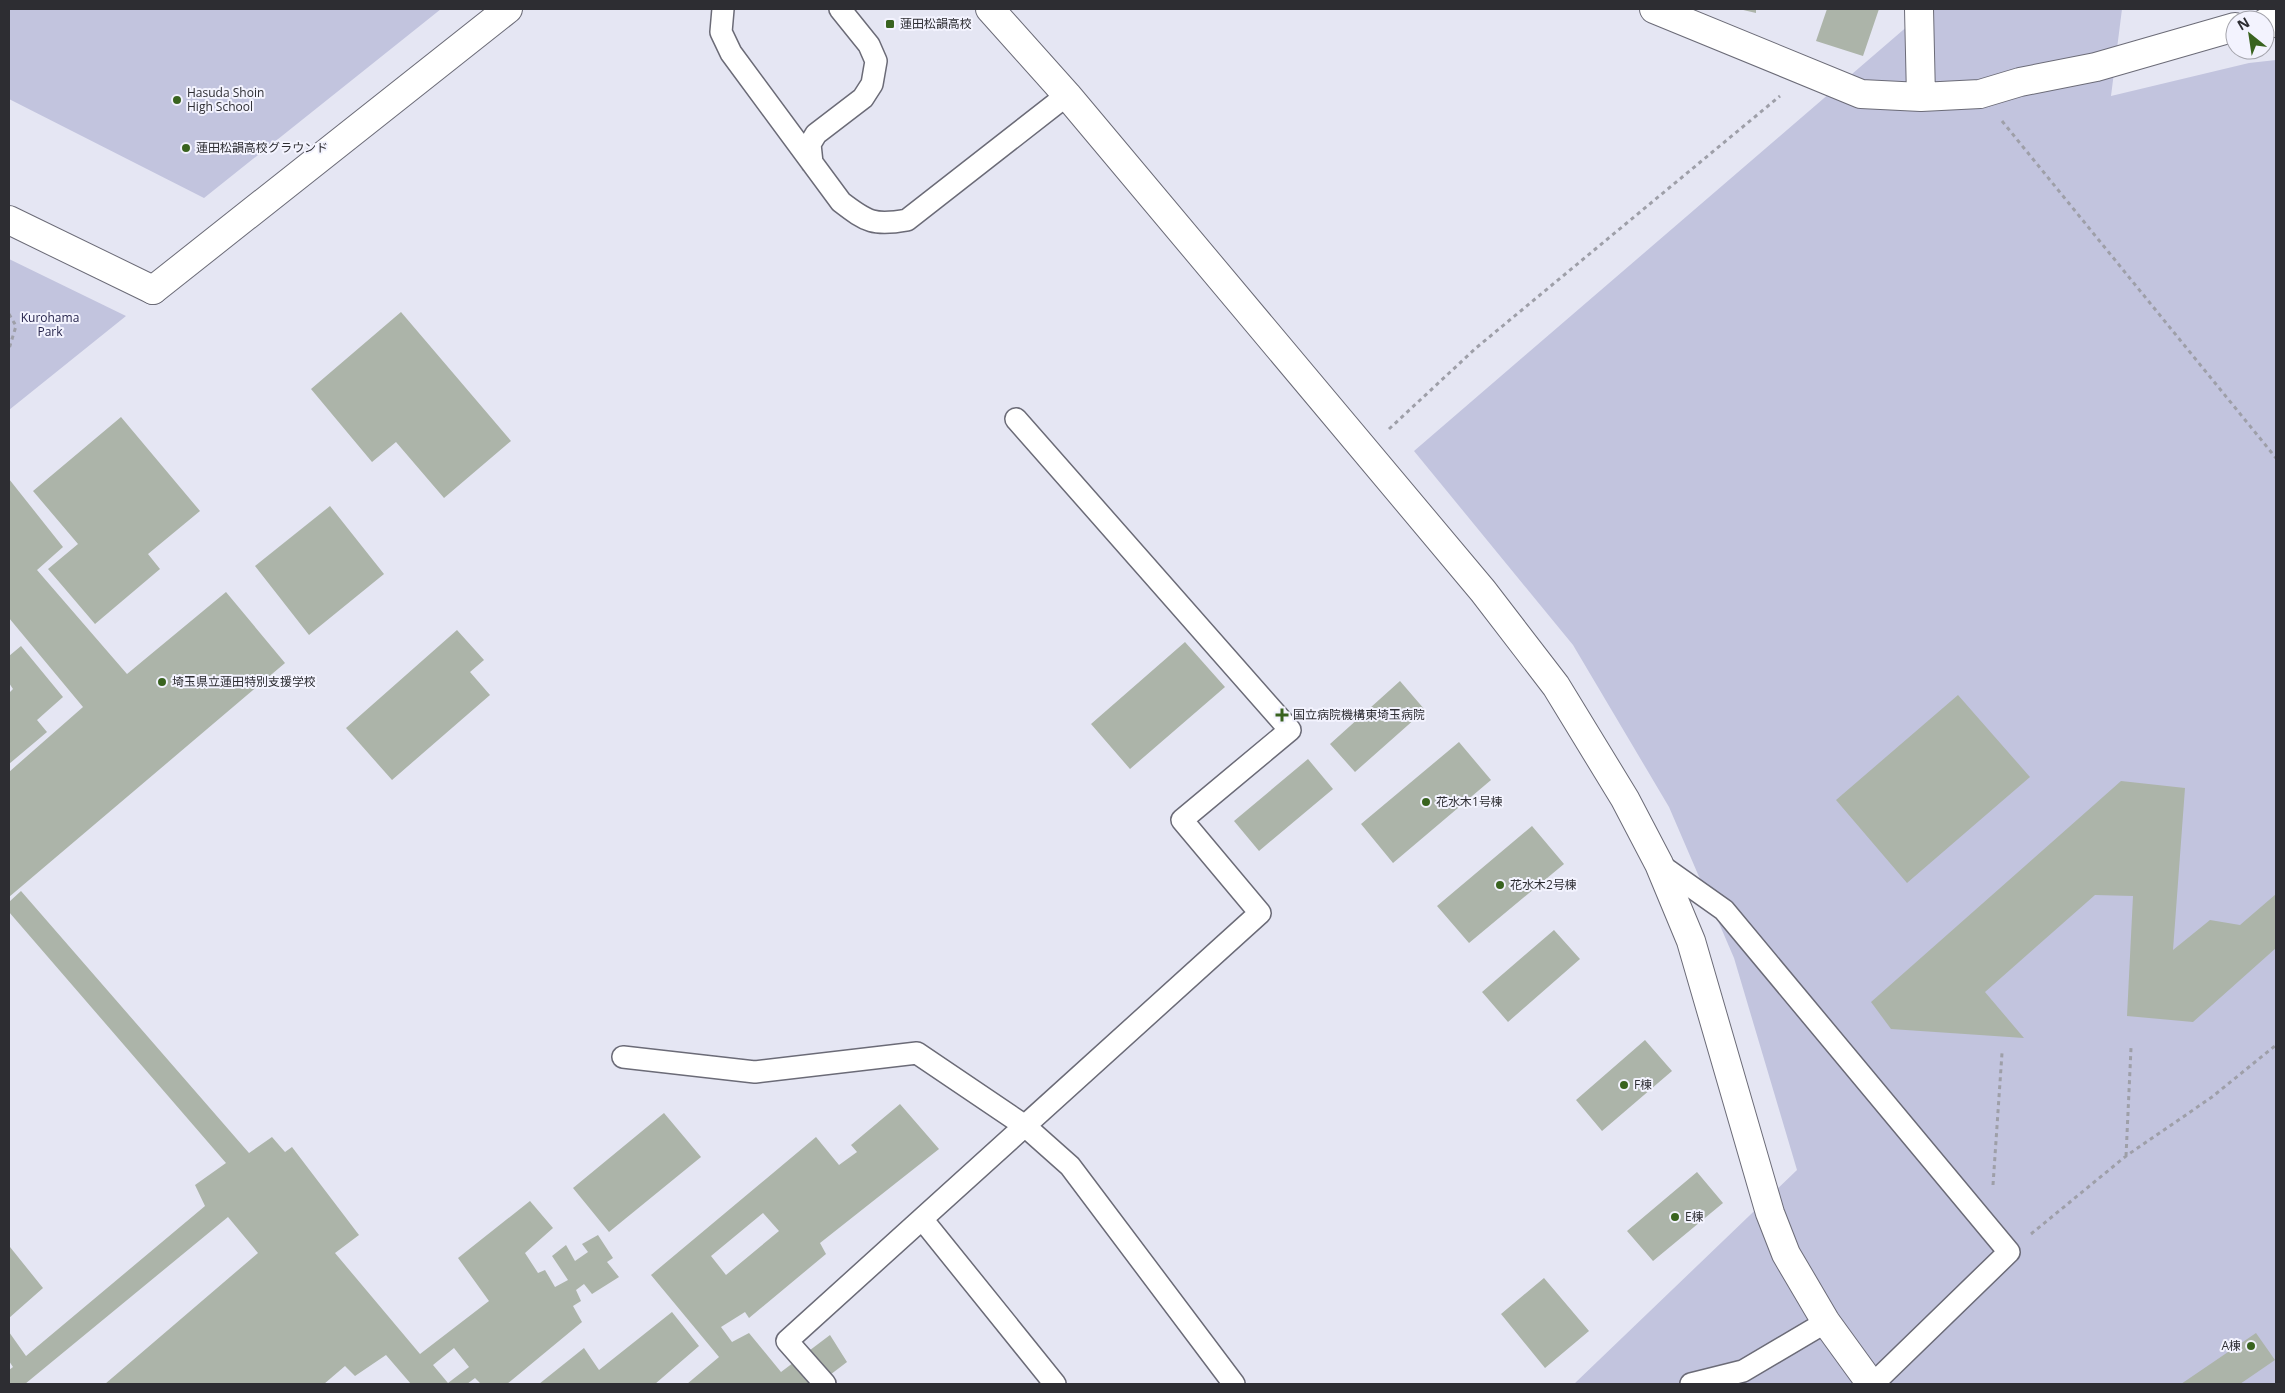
<svg xmlns="http://www.w3.org/2000/svg" width="2285" height="1393" font-family="'Open Sans','Noto Sans JP',sans-serif">
  <rect width="100%" height="100%" fill="#e5e6f3"/>
  <path fill="#c2c4de" d="M 9,9 L 441,9 L 204,198 L 9,99 Z
    M 1921,9 L 2122,9 L 2111,96 L 2249,63 L 2276,60 L 2276,1384 L 1574,1384 L 1797,1170 L 1734,958 L 1669,807 L 1573,645 L 1414,451 L 1924,12 Z
    M 9,259 L 126,316 L 9,410 Z"/>
  <path fill="#acb4a9" fill-rule="evenodd" d="M 1739,9 L 1756,9 L 1756,13 Z
    M 1827,9 L 1879,9 L 1863,56 L 1816,41 Z
    M 401,312 L 511,441 L 444,498 L 396,442 L 372,462 L 311,389 Z
    M 121,417 L 200,511 L 148,554 L 160,569 L 95,624 L 48,569 L 78,544 L 33,491 Z
    M 9,479 L 63,547 L 37,570 L 127,674 L 226,592 L 285,663 L 9,897 L 9,772 L 83,707 L 9,618 Z
    M 330,506 L 384,574 L 309,635 L 255,566 Z
    M 457,630 L 484,660 L 470,672 L 490,695 L 392,780 L 346,728 Z
    M 1185,642 L 1225,687 L 1130,769 L 1091,724 Z
    M 21,646 L 63,697 L 37,720 L 47,732 L 9,764 L 9,693 L 13,689 L 9,683 L 9,656 Z
    M 1400,681 L 1425,710 L 1355,772 L 1330,744 Z
    M 1958,695 L 2030,777 L 1907,883 L 1836,800 Z
    M 1459,742 L 1491,780 L 1393,863 L 1361,824 Z
    M 1308,759 L 1333,789 L 1259,851 L 1234,821 Z
    M 2121,781 L 2185,788 L 2173,950 L 2210,920 L 2240,925 L 2276,894 L 2276,948 L 2193,1022 L 2127,1016 L 2133,896 L 2095,895 L 1985,992 L 2024,1038 L 1891,1029 L 1871,1002 Z
    M 1532,826 L 1564,864 L 1469,943 L 1437,906 Z
    M 21,891 L 249,1153 L 272,1137 L 285,1152 L 292,1147 L 359,1235 L 335,1253 L 420,1354 L 489,1301 L 458,1258 L 530,1201 L 553,1228 L 525,1253 L 538,1273 L 545,1270 L 555,1287 L 568,1280 L 552,1256 L 566,1245 L 575,1261 L 588,1252 L 582,1244 L 598,1235 L 613,1258 L 607,1262 L 619,1277 L 592,1294 L 584,1284 L 576,1290 L 581,1301 L 573,1306 L 582,1322 L 507,1384 L 481,1384 L 475,1378 L 467,1384 L 411,1384 L 386,1355 L 355,1376 L 345,1366 L 324,1384 L 105,1384 L 258,1253 L 228,1217 L 25,1384 L 9,1384 L 9,1370 L 13,1367 L 9,1361 L 9,1332 L 26,1356 L 205,1206 L 195,1185 L 226,1163 L 9,912 L 9,902 ZM 454,1348 L 469,1367 L 448,1383 L 433,1365 Z
    M 1554,930 L 1580,959 L 1508,1022 L 1482,992 Z
    M 1645,1040 L 1672,1071 L 1602,1131 L 1576,1100 Z
    M 900,1104 L 939,1149 L 820,1243 L 826,1254 L 749,1318 L 745,1312 L 721,1327 L 732,1342 L 749,1333 L 781,1372 L 830,1335 L 847,1362 L 818,1384 L 687,1384 L 719,1357 L 651,1275 L 816,1137 L 839,1165 L 857,1152 L 851,1145 ZM 763,1213 L 779,1231 L 726,1275 L 711,1256 Z
    M 664,1113 L 701,1157 L 609,1232 L 573,1188 Z
    M 1697,1172 L 1723,1203 L 1653,1261 L 1627,1231 Z
    M 10,1247 L 43,1288 L 9,1318 L 9,1248 Z
    M 1544,1278 L 1589,1331 L 1545,1368 L 1501,1314 Z
    M 672,1312 L 699,1346 L 655,1384 L 539,1384 L 584,1348 L 599,1370 Z
    M 2256,1333 L 2275,1360 L 2240,1384 L 2181,1384 Z"/>
  <g fill="none" stroke-linecap="round" stroke-linejoin="round">
    <g stroke="#6b6b77" stroke-width="24">
      <path id="lane" d="M 723,9 L 721,32 L 731,53 L 841,202 C 867,222 874,226 907,220 L 1067,95
        M 812,163 L 810,144 L 816,134 L 863,98 L 872,84 L 876,61 L 869,45 L 840,9
        M 1659,864 L 1724,910 L 2009,1252 L 1873,1384
        M 623,1057 L 755,1072 L 917,1053 L 1025,1126 L 1070,1166 L 1234,1384
        M 922,1219 L 1055,1384
        M 825,1384 L 787,1341 L 1260,913 L 1182,820 L 1290,730 L 1016,419
        M 1691,1384 L 1743,1371 L 1826,1322"/>
    </g>
    <g stroke="#6b6b77" stroke-width="30">
      <path id="street" d="M 1654,9 L 1861,94 L 1921,97 L 1980,94 L 2020,82 L 2096,67 L 2235,27
        M 1919,9 L 1921,97
        M 2265,23 L 2276,23
        M 153,290 L 508,9"/>
    </g>
    <g stroke="#6b6b77" stroke-width="30">
      <path id="secondary" d="M 990,9 L 1067,95 L 1483,591 L 1556,686 L 1625,799 L 1659,864 L 1691,941 L 1770,1213 L 1786,1254 L 1826,1322 L 1871,1384
        M 9,220 L 153,290"/>
    </g>
    <path stroke="#9e9fa8" stroke-width="3" stroke-dasharray="4 4" stroke-linecap="butt" d="M 2002,121 L 2276,458
      M 9,314 L 16,326 L 9,349
      M 1389,429 L 1476,348 L 1780,96
      M 2126,1156 L 2131,1048
      M 1993,1185 L 2002,1053
      M 2031,1234 L 2126,1156 L 2212,1097 L 2276,1045"/>
    <use href="#lane" stroke="#fff" stroke-width="21"/>
    <use href="#street" stroke="#fff" stroke-width="28"/>
    <use href="#secondary" stroke="#fff" stroke-width="28"/>
  </g>
  <g fill="#39631f" stroke="#f3f3fe" stroke-width="2">
    <rect x="885" y="19" width="10" height="10" rx="2.5"/>
    <circle cx="177" cy="100" r="5"/>
    <circle cx="186" cy="148" r="5"/>
    <circle cx="162" cy="682" r="5"/>
    <path d="M1279.5 707.5h5v5h5v5h-5v5h-5v-5h-5v-5h5z"/>
    <circle cx="1426" cy="802" r="5"/>
    <circle cx="1500" cy="885" r="5"/>
    <circle cx="1624" cy="1085" r="5"/>
    <circle cx="1675" cy="1217" r="5"/>
    <circle cx="2251" cy="1346" r="5"/>
  </g>
  <g text-anchor="middle" stroke-width="4" stroke-linejoin="round" paint-order="stroke">
    <g font-size="12" fill="#2d2d32" stroke="#f3f3fe" text-anchor="start">
      <text x="900" y="28">蓮田松韻高校</text>
      <text x="187" y="97">Hasuda Shoin<tspan x="187" dy="14">High School</tspan></text>
      <text x="196" y="152">蓮田松韻高校グラウンド</text>
      <text x="172" y="686">埼玉県立蓮田特別支援学校</text>
      <text x="1293" y="719">国立病院機構東埼玉病院</text>
      <text x="1436" y="806">花水木1号棟</text>
      <text x="1510" y="889">花水木2号棟</text>
      <text x="1634" y="1089">F棟</text>
      <text x="1685" y="1221">E棟</text>
      <text x="2241" y="1350" text-anchor="end">A棟</text>
    </g>
    <g font-size="12" fill="#26244c" stroke="#f3f3fe">
      <text x="50" y="322">Kurohama<tspan x="50" dy="14">Park</tspan></text>
    </g>
  </g>
  <rect width="2285" height="1393" fill="none" stroke="#2d2d32" stroke-width="20"/>
  <g transform="translate(2250 35) rotate(330)"><circle r="24" fill="#f3f3fe" stroke="#a4a4ac"/>
  <path d="M0-4L9 19L0 12L-9 19Z" fill="#39631f"/>
  <text y="-8" font-size="14" font-weight="bold" text-anchor="middle" fill="#2d2d32">N</text>
  </g>
</svg>
